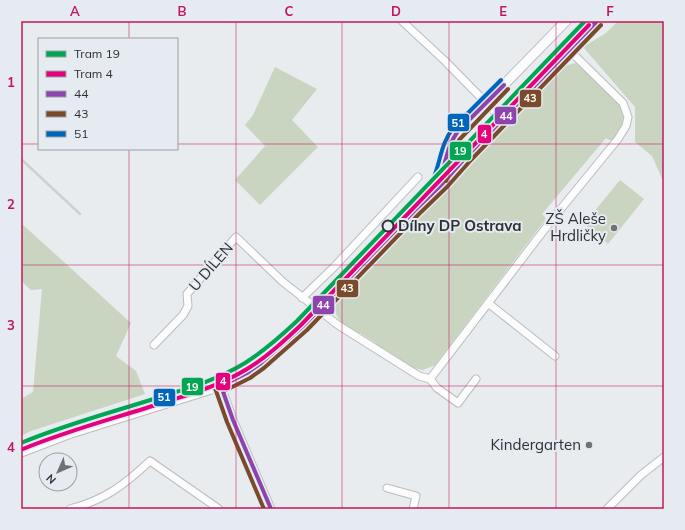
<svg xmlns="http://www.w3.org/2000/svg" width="685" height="530" font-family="Mulish,sans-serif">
  <rect width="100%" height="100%" fill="#e9ecef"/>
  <path fill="#c9d4c1" d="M 618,21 L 664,21 L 664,183 L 652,156 L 635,142 L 635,107 L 583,47 L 606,33 Z
    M 575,63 L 582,68 L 619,104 C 627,116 622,129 613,140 L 609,140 L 606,138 L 542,214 L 545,217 L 545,220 L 435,365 L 423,370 L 409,367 L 408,364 L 383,348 L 381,349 L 375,345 L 376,343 L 360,333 L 356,334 C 344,326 329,314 337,298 L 495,134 L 536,97 L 560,71 L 565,66 Z
    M 275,67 L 317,89 L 292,120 L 318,147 L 260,205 L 235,180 L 265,146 L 245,125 L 253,115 Z
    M 620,180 L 644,199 L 608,244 L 584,224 Z
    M 21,223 L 131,323 L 116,356 L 136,371 L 145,394 L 31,431 L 21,436 L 21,399 L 33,392 L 42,289 L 31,290 L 21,281 Z"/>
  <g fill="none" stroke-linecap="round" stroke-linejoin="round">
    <g stroke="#babcbf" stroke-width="9">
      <path id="minor" d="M 402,21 L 445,61 L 502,119
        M 302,298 L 334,267 L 418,177
        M 488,303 L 555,356
        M 154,345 L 183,315 L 188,306 L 187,294 L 236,237 L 283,282 L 338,325 L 419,376 L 430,379 L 437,388 L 458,403 L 476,379
        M 430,379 L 551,221 L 618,139 L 626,126 L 628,117 L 623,103 L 569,50
        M 221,386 L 233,420 L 271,509
        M 387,488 L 416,496 L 413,509
        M 70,509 C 105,500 124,485 150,461 L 219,509
        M 262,509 L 269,506
        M 607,509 L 641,475 L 664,457"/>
    </g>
    <g stroke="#babcbf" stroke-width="11">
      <path id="tertiary" d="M 435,186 L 440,179 L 447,151 L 455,135 L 566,21
        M 21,452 L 68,434 L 221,386 L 247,373 L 261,363 L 303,326 L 415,210 L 443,183 L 467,156 L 597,21"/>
    </g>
    <use href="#minor" stroke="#fcfcfd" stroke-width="7"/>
    <use href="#tertiary" stroke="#fcfcfd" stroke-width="9"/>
    <path stroke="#cfd0d0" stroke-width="2.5" d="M 21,159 L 80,214"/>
    <g stroke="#e6ebf2" stroke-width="7">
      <path id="bus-1" d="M 440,179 C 446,162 447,146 458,131 L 504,85
        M 221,386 L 247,373 L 261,363 L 303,326 L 415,210 L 443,183 L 467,156 L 597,21
        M 221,386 L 233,420 L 271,509"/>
    </g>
    <g stroke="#e6ebf2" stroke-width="7">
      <path id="bus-2" d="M 446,181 L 454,151 L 459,140 L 508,89
        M 215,388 L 227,422 L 264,509
        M 224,391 L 250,378 L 264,368 L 307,330 L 419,214 L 447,187 L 471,160 L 601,25"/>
    </g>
    <g stroke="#e6ebf2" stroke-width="7">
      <path id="bus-3" d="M 434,177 C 441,159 441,143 454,127 L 501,80
        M 21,446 L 66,428 L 219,380 L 244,368 L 257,358 L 299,322 L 411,206 L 439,179 L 463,152 L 589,21"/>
    </g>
    <use href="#bus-1" stroke="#8e44ad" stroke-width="4"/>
    <use href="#bus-2" stroke="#7a4b2a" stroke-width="4"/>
    <use href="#bus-3" stroke="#0065bd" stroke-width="4"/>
    <g stroke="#e6ebf2" stroke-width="7">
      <path id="tram-1" d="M 21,443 C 66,424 113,412 160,397 C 189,388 219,379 245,363 C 264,351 281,336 297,321 L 585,21"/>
    </g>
    <g stroke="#e6ebf2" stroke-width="7">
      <path id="tram-2" d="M 23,449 C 69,430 116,418 162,403 C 191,394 221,385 247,369 C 267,357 284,341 301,325 L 589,25"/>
    </g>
    <use href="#tram-1" stroke="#00a651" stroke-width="4"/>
    <use href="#tram-2" stroke="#e5007d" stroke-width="4"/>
  </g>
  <path fill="none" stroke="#c2185b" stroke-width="1" stroke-opacity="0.55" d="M 129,21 L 129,39M 236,21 L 236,509M 342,21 L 342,509M 449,21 L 449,509M 556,21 L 556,509M 21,144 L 39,144M 177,144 L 664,144M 129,149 L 129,509M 21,265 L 664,265M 21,386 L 664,386"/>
  <circle fill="#e6ebf2" stroke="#2e3033" stroke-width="2" cx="388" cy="226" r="5.5"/>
  <g fill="#6f7275" stroke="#e6ebf2" stroke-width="1.5">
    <circle cx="614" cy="228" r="4"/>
    <circle cx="589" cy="445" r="4"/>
  </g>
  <g text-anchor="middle" stroke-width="4" stroke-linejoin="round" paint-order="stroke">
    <g font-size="15" fill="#2e3033" stroke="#e6ebf2" text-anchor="end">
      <text x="606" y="224">ZŠ Aleše<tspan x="606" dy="17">Hrdličky</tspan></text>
      <text x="581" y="450">Kindergarten</text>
    </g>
    <g font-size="15" font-weight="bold" fill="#2e3033" stroke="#e6ebf2" text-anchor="start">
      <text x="398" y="231">Dílny DP Ostrava</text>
    </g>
    <g font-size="15" fill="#2e3033" stroke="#e6ebf2">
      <text transform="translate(211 267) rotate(-49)" y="5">U DÍLEN</text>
    </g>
  </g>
  <g stroke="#e6ebf2" stroke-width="1.5">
    <rect x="519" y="89" width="23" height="19" rx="4" fill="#7a4b2a"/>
    <rect x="494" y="106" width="23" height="19" rx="4" fill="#8e44ad"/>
    <rect x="447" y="113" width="23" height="19" rx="4" fill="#0065bd"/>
    <rect x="477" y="124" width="15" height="20" rx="4" fill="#e5007d"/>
    <rect x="449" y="141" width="23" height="20" rx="4" fill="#00a651"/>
    <rect x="336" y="279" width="23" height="19" rx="4" fill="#7a4b2a"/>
    <rect x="312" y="295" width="23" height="20" rx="4" fill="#8e44ad"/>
    <rect x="215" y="372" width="16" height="19" rx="4" fill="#e5007d"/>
    <rect x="181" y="377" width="23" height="19" rx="4" fill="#00a651"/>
    <rect x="153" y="388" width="23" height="19" rx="4" fill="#0065bd"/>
  </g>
  <g font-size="11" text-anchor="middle" font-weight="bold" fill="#fff">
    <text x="530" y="102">43</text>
    <text x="506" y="120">44</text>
    <text x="458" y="127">51</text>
    <text x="484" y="138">4</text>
    <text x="460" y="155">19</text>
    <text x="347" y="292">43</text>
    <text x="323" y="309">44</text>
    <text x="223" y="385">4</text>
    <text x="192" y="391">19</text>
    <text x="164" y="401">51</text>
  </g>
  <rect width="685" height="530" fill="none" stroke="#e6ebf2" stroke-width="44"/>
  <rect x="38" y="38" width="140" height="112" fill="#e6ebf2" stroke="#9ca0a6"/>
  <rect x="46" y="51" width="20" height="6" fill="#00a651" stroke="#9ca0a6"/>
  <text x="74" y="58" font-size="12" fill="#2e3033">Tram 19</text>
  <rect x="46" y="71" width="20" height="6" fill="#e5007d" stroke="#9ca0a6"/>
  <text x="74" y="78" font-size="12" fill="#2e3033">Tram 4</text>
  <rect x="46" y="91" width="20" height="6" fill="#8e44ad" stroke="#9ca0a6"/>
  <text x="74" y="98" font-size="12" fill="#2e3033">44</text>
  <rect x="46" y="111" width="20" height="6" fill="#7a4b2a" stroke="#9ca0a6"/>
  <text x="74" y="118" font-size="12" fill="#2e3033">43</text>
  <rect x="46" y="131" width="20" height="6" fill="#0065bd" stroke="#9ca0a6"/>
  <text x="74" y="138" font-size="12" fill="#2e3033">51</text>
  <g transform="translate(58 472) rotate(225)"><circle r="19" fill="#e6ebf2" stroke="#9ca0a6"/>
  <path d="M0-3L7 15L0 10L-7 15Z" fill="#6f7275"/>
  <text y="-6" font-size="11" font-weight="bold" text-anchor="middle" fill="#2e3033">N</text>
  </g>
  <rect x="22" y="22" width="641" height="486" fill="none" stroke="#c2185b" stroke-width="1.5"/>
  <g font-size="13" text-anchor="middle" font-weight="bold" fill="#c2185b">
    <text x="75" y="16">A</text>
    <text x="182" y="16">B</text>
    <text x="289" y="16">C</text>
    <text x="396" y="16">D</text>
    <text x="503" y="16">E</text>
    <text x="610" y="16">F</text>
    <text x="11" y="87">1</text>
    <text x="11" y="209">2</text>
    <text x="11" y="330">3</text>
    <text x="11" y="452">4</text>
  </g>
</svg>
